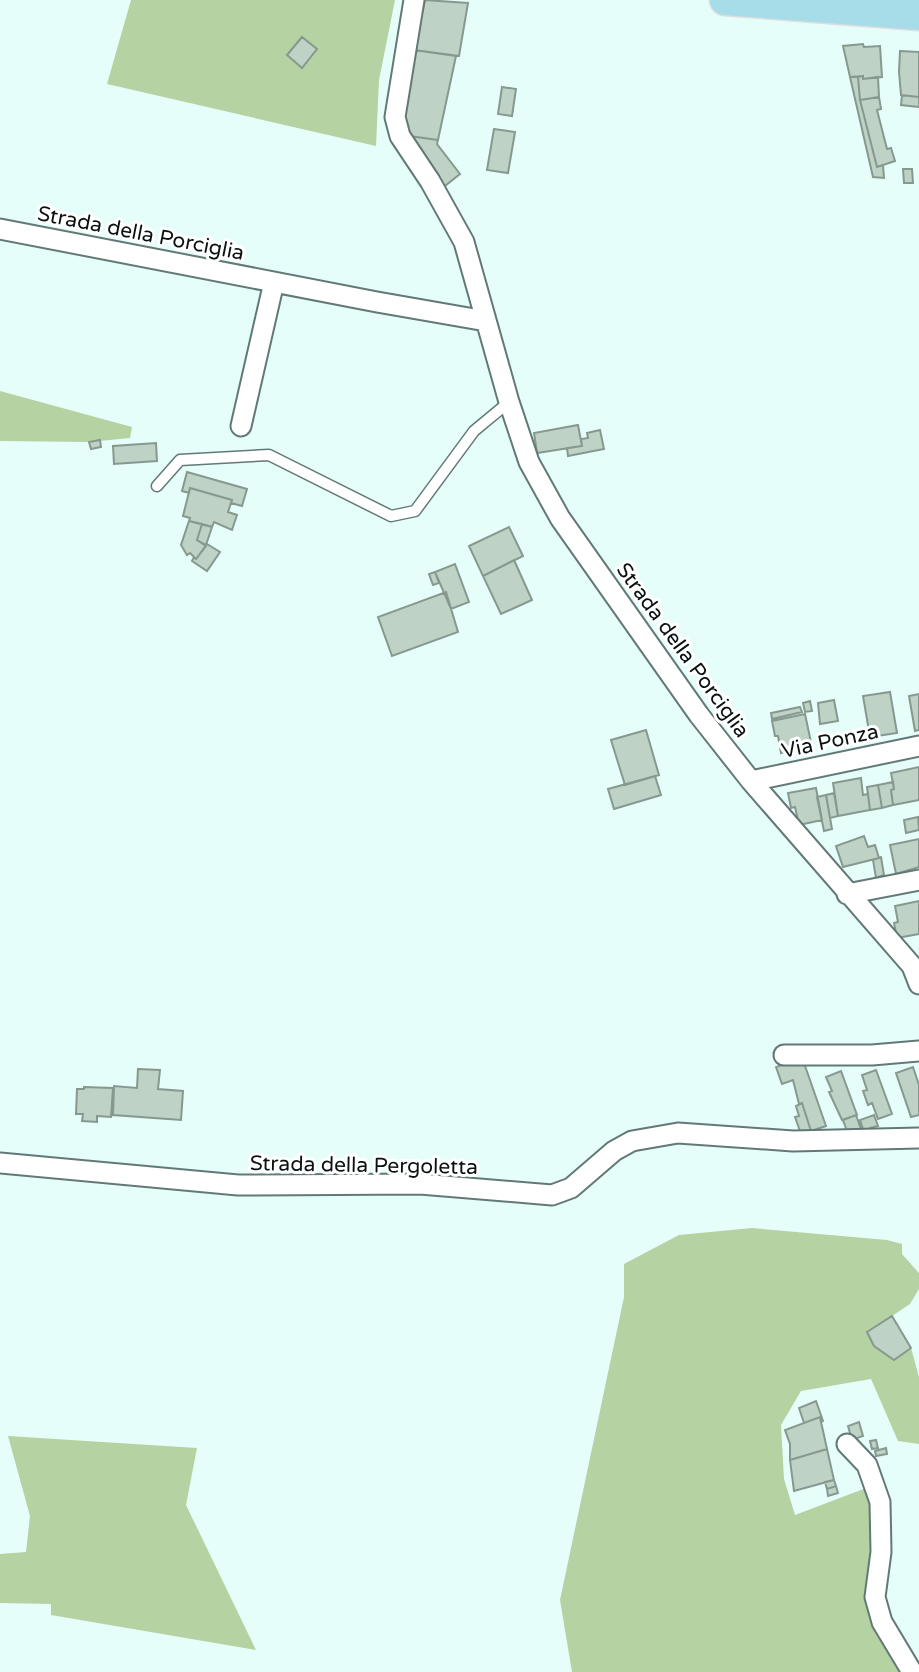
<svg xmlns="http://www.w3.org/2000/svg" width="919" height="1672" font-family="'Varela Round',sans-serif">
  <rect width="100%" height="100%" fill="#e5fefa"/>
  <path fill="#b5d2a3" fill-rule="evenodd" d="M 131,0 L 395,0 L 379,80 L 376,146 L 107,84 ZM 302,37 L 316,49 L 302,68 L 287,55 Z
    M 0,391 L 132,427 L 130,438 L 89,442 L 0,441 Z
    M 752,1228 L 887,1240 L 902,1244 L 902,1254 L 919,1273 L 919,1289 L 910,1304 L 868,1332 L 874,1346 L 894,1360 L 911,1348 L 919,1377 L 919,1444 L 898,1441 L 871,1379 L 801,1391 L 781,1425 L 784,1479 L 795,1515 L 874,1485 L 875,1597 L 912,1672 L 572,1672 L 560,1600 L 624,1297 L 624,1264 L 679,1235 Z
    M 8,1436 L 197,1448 L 186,1505 L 256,1650 L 51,1615 L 51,1604 L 0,1603 L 0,1554 L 26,1552 L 30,1516 Z"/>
  <path fill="#bed2c6" stroke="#87998f" stroke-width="2" d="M 425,0 L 468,3 L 459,56 L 414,50 Z
    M 302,37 L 317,49 L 302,68 L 287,55 Z
    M 863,44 L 864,47 L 880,46 L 882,77 L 863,79 L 863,76 L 850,77 L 843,46 Z
    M 414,50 L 456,56 L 438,140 L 402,135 Z
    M 900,51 L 919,52 L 919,97 L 901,95 L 899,72 Z
    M 863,76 L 863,79 L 878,77 L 879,97 L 860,100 L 858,77 Z
    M 850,77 L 858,77 L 860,100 L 877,167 L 883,165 L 884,178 L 873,177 Z
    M 502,87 L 516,89 L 512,116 L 498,114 Z
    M 919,94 L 919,107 L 901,105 L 902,95 L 919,97 Z
    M 879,97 L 881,109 L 877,110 L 887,149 L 891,148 L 895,161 L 877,167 L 860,100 Z
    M 494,129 L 515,132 L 508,173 L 487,170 Z
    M 402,135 L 438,140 L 437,144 L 460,174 L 441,189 Z
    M 903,169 L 912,169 L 913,183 L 904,183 Z
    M 578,425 L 582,446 L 537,453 L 534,433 Z
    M 600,430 L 604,449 L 568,456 L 567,448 L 582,446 L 581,439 L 588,438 L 587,433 Z
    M 100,440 L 101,447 L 91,449 L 89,442 Z
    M 156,443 L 157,461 L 114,464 L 113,446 Z
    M 187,472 L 247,489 L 242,506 L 231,503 L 232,500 L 190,488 L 189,493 L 182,491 Z
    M 190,488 L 232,500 L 228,512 L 237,515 L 232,530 L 214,522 L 212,527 L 189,521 L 190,518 L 183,516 Z
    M 189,521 L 202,524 L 197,540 L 206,546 L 196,559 L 190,553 L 187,555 L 181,545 Z
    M 202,524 L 212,527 L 206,545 L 197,540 Z
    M 509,527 L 523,556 L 483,576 L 469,546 Z
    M 207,544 L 220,552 L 207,571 L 192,561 L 194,557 L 196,559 Z
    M 514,560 L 532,600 L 501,614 L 483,576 Z
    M 455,564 L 469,602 L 451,609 L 435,572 Z
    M 435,572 L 439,583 L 433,585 L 429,574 Z
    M 446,592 L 458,632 L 392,656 L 378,617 Z
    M 890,692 L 897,733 L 870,737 L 863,696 Z
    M 919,694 L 919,730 L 915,731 L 909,696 Z
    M 834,700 L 838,721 L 820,724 L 818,703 Z
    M 810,701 L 812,711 L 805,712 L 803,703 Z
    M 800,707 L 802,712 L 772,719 L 771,713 Z
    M 805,714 L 812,747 L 781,753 L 778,736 L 775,736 L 772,721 Z
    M 646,730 L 659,775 L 625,785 L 611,740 Z
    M 919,767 L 919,800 L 893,805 L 891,790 L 894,789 L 891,773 Z
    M 655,776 L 661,795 L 614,809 L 608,789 Z
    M 861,778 L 863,795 L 868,794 L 870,810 L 838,816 L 833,783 Z
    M 893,782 L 894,789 L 891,790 L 893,805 L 882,808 L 878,785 Z
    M 878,785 L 882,808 L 870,810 L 867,787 Z
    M 816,788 L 822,820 L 799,825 L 795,807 L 791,808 L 788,793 Z
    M 834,793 L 838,816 L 830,818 L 826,795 Z
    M 826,795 L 832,829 L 824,831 L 817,797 Z
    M 918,817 L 919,830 L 906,833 L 904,820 Z
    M 864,836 L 868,847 L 875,845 L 879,858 L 843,867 L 836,846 Z
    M 919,839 L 919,867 L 896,874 L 890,845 Z
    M 881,857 L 884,875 L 876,878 L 873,860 Z
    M 919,901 L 919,934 L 897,938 L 894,923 L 898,922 L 895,906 Z
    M 796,1060 L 797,1065 L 804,1063 L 826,1126 L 811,1131 L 802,1103 L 799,1104 L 793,1080 L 782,1084 L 776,1067 Z
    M 913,1067 L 919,1085 L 919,1115 L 911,1117 L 896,1073 Z
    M 138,1069 L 160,1070 L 158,1089 L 183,1091 L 181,1120 L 113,1115 L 114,1086 L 137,1088 Z
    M 876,1070 L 892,1114 L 878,1119 L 872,1103 L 868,1105 L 863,1091 L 867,1090 L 862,1075 Z
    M 841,1071 L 857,1115 L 842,1120 L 829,1092 L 832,1091 L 826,1077 Z
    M 84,1087 L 113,1088 L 111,1117 L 97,1116 L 97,1122 L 82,1121 L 83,1114 L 76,1114 L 77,1089 L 84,1089 Z
    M 802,1103 L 811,1131 L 801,1134 L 795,1117 L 799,1116 L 796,1106 Z
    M 856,1115 L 861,1129 L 848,1134 L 843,1120 Z
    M 874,1115 L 878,1126 L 870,1128 L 872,1133 L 865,1135 L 860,1120 Z
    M 892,1316 L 911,1348 L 894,1360 L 874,1346 L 867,1332 Z
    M 816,1401 L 823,1421 L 821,1422 L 820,1417 L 804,1423 L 799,1408 Z
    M 820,1417 L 827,1449 L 790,1460 L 790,1444 L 785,1430 Z
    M 859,1422 L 863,1436 L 852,1440 L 848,1426 Z
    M 876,1440 L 878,1448 L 872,1449 L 870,1441 Z
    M 886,1448 L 887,1454 L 876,1456 L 875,1451 Z
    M 827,1449 L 834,1480 L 794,1491 L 790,1460 Z
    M 834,1480 L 836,1486 L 827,1489 L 825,1482 Z
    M 836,1486 L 838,1493 L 828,1496 L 827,1489 Z"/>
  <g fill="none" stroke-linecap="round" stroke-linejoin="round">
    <g stroke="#637976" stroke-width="13">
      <path id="lane" d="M 157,486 L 180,460 L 269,455 L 391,516 L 415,511 L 474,431 L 509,402"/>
    </g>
    <g stroke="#637976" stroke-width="23">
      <path id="street" d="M 414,0 L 395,117 L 400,136 L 430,181 L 464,242 L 509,402 L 529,462 L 560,518 L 699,715 L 751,781 L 912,966 L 919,984
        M 0,229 L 377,302 L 486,321
        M 241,426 L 274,282
        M 751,781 L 919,746
        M 847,894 L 919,880
        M 784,1055 L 872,1055 L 919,1051
        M 0,1163 L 238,1185 L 420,1184 L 552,1195 L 571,1188 L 614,1151 L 632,1141 L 678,1133 L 793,1141 L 919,1138
        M 847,1444 L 867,1465 L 880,1502 L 881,1552 L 875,1597 L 882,1622 L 912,1672"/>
    </g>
    <g stroke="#dddede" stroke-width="33">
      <path id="primary" d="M 725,0 L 919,15"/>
    </g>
    <use href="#lane" stroke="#fff" stroke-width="10"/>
    <use href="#street" stroke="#fff" stroke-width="19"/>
    <use href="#primary" stroke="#a7dde9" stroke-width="30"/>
  </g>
  <g text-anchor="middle" stroke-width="6" stroke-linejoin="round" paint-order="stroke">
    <g font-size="21" fill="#091211" stroke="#fff">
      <text transform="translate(141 233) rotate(11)" y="7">Strada della Porciglia</text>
      <text transform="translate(683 650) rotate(54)" y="7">Strada della Porciglia</text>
      <text transform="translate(830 741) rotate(-12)" y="7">Via Ponza</text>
      <text transform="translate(364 1165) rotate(1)" y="7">Strada della Pergoletta</text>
    </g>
  </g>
</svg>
